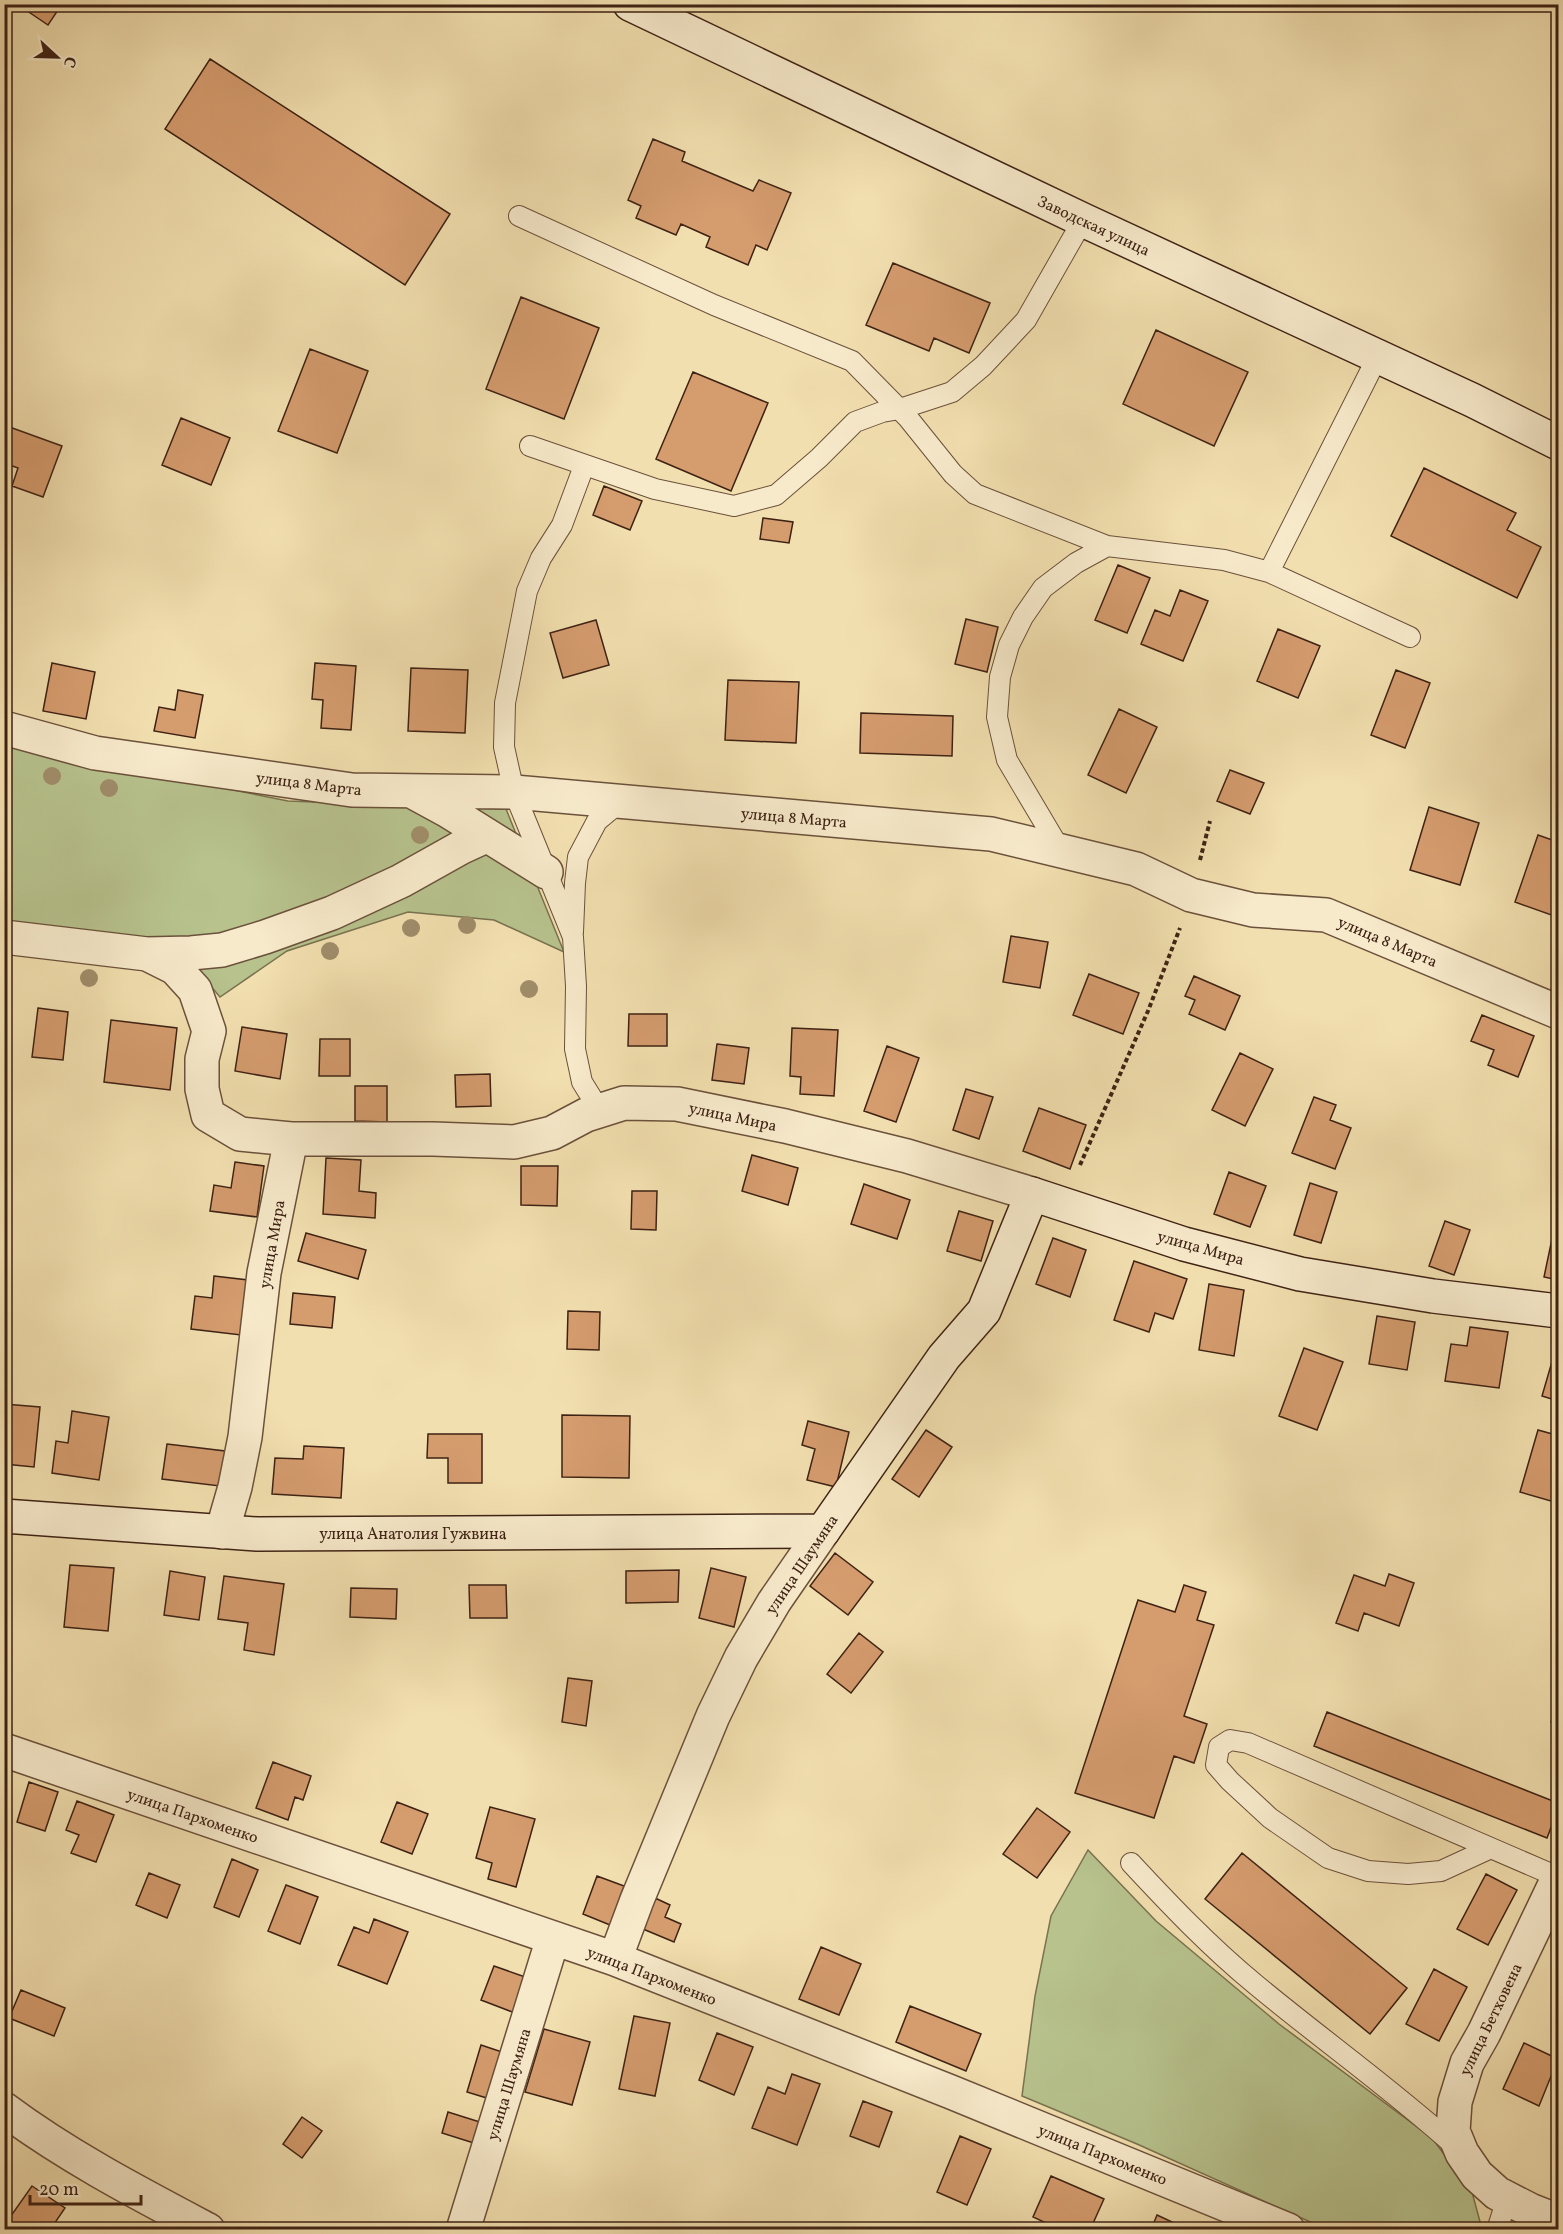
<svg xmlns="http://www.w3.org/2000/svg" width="1563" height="2234" font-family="Vollkorn,serif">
  <rect width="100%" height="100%" fill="#f2dfaf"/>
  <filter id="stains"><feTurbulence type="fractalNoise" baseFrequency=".00333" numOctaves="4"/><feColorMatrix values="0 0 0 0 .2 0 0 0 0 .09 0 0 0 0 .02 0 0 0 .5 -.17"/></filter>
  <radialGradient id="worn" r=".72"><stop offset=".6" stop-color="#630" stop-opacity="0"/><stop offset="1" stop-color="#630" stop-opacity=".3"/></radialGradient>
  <path fill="#b7c28d" stroke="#7a7250" stroke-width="1.5" d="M 4,739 L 64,756 L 288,801 L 506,809 L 564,952 L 494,920 L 408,912 L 287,951 L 220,997 L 178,947 L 5,921 Z
    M 1088,1850 L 1156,1921 L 1279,2024 L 1432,2138 L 1472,2192 L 1482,2229 L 1326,2229 L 1137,2144 L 1022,2096 L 1035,1996 L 1051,1916 Z"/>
  <path fill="#d59c6e" stroke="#3e2214" stroke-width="1.5" d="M 17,4 L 62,4 L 48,25 Z
    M 210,59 L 450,214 L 405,285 L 165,129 Z
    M 653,139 L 685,152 L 682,161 L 753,191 L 759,180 L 791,193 L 767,250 L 756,245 L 748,265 L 706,247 L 710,237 L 681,224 L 676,235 L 636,218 L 641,206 L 628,200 Z
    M 893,263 L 990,303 L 969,353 L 934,338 L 929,351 L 866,325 Z
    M 521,297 L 599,328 L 564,419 L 486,389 Z
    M 1156,330 L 1248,372 L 1214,446 L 1123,404 Z
    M 310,349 L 368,371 L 337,453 L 278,431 Z
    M 693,372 L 768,403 L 731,491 L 656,459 Z
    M 181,418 L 230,438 L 211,485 L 162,465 Z
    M 4,425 L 62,446 L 43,497 L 12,486 L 18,468 L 4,463 Z
    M 1424,468 L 1516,513 L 1507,530 L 1541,547 L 1517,598 L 1391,536 Z
    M 604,486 L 642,501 L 630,530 L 593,515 Z
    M 763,518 L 793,522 L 789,543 L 760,539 Z
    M 1118,565 L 1150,578 L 1127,633 L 1095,620 Z
    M 1180,590 L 1208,601 L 1183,661 L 1141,644 L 1155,610 L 1170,616 Z
    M 966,619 L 998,627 L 987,672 L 955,664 Z
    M 596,620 L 609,665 L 563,678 L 550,633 Z
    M 1278,629 L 1320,646 L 1298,698 L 1257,681 Z
    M 52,663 L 95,672 L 86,719 L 43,711 Z
    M 315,663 L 356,666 L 351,730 L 321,728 L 323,700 L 312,699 Z
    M 411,668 L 468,670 L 465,733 L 408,731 Z
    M 1396,670 L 1430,683 L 1405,748 L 1371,735 Z
    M 728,680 L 799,682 L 796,743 L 725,740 Z
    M 178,690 L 203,695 L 195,738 L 154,731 L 159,707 L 175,710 Z
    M 1119,709 L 1157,727 L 1126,793 L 1088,775 Z
    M 861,713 L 953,716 L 952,756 L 860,753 Z
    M 1230,770 L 1264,783 L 1250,814 L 1217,801 Z
    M 1429,807 L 1479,823 L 1460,885 L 1410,870 Z
    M 1538,835 L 1558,842 L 1557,917 L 1515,902 Z
    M 1011,936 L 1048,942 L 1040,988 L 1003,982 Z
    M 1089,974 L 1139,993 L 1123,1034 L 1073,1015 Z
    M 1194,976 L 1240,996 L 1225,1030 L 1189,1014 L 1195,1000 L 1185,996 Z
    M 38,1008 L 68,1012 L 63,1060 L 32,1057 Z
    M 629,1014 L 667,1014 L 667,1046 L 628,1046 Z
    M 1482,1015 L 1534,1036 L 1518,1077 L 1488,1065 L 1494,1050 L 1471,1041 Z
    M 111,1020 L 177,1028 L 170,1090 L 104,1082 Z
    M 242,1027 L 287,1034 L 280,1079 L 235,1071 Z
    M 792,1028 L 838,1030 L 834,1096 L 800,1094 L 801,1077 L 790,1076 Z
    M 320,1039 L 350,1039 L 350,1076 L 319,1076 Z
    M 717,1044 L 749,1048 L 744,1084 L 712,1080 Z
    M 887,1046 L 919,1058 L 896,1122 L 864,1111 Z
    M 1240,1053 L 1273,1069 L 1245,1126 L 1212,1110 Z
    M 490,1074 L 491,1106 L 456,1107 L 455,1075 Z
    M 355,1086 L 387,1086 L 387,1122 L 355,1121 Z
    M 966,1089 L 993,1097 L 979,1139 L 953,1130 Z
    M 1314,1097 L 1336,1105 L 1330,1120 L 1351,1128 L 1335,1169 L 1292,1153 Z
    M 1039,1108 L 1086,1125 L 1070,1169 L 1023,1151 Z
    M 752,1155 L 798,1168 L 788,1205 L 742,1191 Z
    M 326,1158 L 361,1160 L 359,1191 L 376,1193 L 375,1218 L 323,1214 Z
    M 235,1162 L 264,1166 L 257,1217 L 210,1211 L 214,1185 L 231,1188 Z
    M 521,1166 L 558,1166 L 557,1206 L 521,1205 Z
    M 1229,1172 L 1266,1186 L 1250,1227 L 1214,1214 Z
    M 1310,1183 L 1337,1192 L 1321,1243 L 1294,1235 Z
    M 864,1184 L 910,1200 L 897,1239 L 851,1224 Z
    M 632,1191 L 657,1191 L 656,1230 L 631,1229 Z
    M 959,1211 L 993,1221 L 981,1261 L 947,1251 Z
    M 1445,1221 L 1470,1230 L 1454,1275 L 1429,1266 Z
    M 306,1233 L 366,1250 L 358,1279 L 298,1261 Z
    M 1553,1234 L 1558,1236 L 1558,1280 L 1544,1277 Z
    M 1053,1238 L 1086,1250 L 1070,1297 L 1036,1284 Z
    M 1134,1261 L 1187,1279 L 1173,1319 L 1155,1313 L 1149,1332 L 1114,1320 Z
    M 214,1276 L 248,1280 L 241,1335 L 191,1329 L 195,1296 L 212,1298 Z
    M 1209,1284 L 1244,1290 L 1234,1356 L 1199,1350 Z
    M 293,1293 L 335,1297 L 332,1328 L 290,1324 Z
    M 568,1311 L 600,1312 L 599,1350 L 567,1349 Z
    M 1377,1316 L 1415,1322 L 1407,1370 L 1369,1364 Z
    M 1470,1327 L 1508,1332 L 1499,1388 L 1445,1381 L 1451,1344 L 1467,1346 Z
    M 1558,1341 L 1558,1401 L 1542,1396 Z
    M 1304,1348 L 1343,1362 L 1317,1430 L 1279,1416 Z
    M 4,1404 L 40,1407 L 34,1467 L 4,1464 Z
    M 72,1411 L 109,1417 L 99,1480 L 52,1473 L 56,1441 L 68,1443 Z
    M 562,1415 L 630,1416 L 629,1478 L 562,1477 Z
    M 808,1421 L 849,1432 L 836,1487 L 807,1480 L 815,1449 L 802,1445 Z
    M 1558,1425 L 1558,1503 L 1520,1492 L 1538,1430 L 1556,1435 Z
    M 926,1430 L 952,1447 L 919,1497 L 892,1479 Z
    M 428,1434 L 482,1434 L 482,1483 L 448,1483 L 448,1458 L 427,1458 Z
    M 167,1444 L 225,1451 L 220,1486 L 162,1479 Z
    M 304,1446 L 344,1448 L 341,1498 L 272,1494 L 275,1458 L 303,1459 Z
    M 835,1553 L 873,1582 L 848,1615 L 810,1586 Z
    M 70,1565 L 114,1568 L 108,1631 L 64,1627 Z
    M 711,1568 L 746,1577 L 734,1627 L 699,1618 Z
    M 679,1570 L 678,1602 L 626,1603 L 626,1571 Z
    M 170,1571 L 205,1577 L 199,1620 L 164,1615 Z
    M 1389,1574 L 1414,1583 L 1399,1626 L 1364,1613 L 1358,1631 L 1336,1623 L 1354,1575 L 1385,1586 Z
    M 224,1576 L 284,1584 L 274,1655 L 244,1650 L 248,1623 L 218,1619 Z
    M 469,1585 L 506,1585 L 507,1618 L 470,1618 Z
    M 1184,1585 L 1206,1592 L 1197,1620 L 1214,1625 L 1184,1716 L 1207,1724 L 1194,1763 L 1174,1756 L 1154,1818 L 1075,1793 L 1138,1600 L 1175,1612 Z
    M 351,1588 L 397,1589 L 396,1619 L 350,1617 Z
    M 859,1633 L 883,1652 L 851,1693 L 827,1674 Z
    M 568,1678 L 592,1681 L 586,1726 L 562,1722 Z
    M 1558,1703 L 1558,1725 L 1551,1722 Z
    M 1327,1712 L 1558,1803 L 1558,1809 L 1547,1838 L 1314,1746 Z
    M 273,1762 L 311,1776 L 303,1800 L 295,1797 L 288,1820 L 256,1808 Z
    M 29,1782 L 58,1792 L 45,1831 L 17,1822 Z
    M 77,1801 L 114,1815 L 96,1862 L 71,1853 L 79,1835 L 66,1830 Z
    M 397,1802 L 428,1814 L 412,1854 L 381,1842 Z
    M 490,1807 L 535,1819 L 516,1887 L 488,1879 L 492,1863 L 476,1858 Z
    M 1037,1808 L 1070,1832 L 1037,1878 L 1003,1854 Z
    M 1242,1853 L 1407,1988 L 1370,2034 L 1205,1899 Z
    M 232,1859 L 258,1870 L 239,1917 L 214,1907 Z
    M 149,1873 L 180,1885 L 167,1918 L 136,1905 Z
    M 1486,1874 L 1517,1890 L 1488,1945 L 1457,1929 Z
    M 597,1876 L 624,1886 L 610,1925 L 583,1914 Z
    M 286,1885 L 318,1897 L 300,1944 L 268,1931 Z
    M 655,1898 L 670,1905 L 665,1917 L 681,1924 L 674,1942 L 643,1929 Z
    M 374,1919 L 408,1932 L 387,1984 L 338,1965 L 354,1927 L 369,1933 Z
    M 821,1947 L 861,1964 L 839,2015 L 799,1999 Z
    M 494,1966 L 528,1978 L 515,2013 L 481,2000 Z
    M 1434,1969 L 1467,1987 L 1439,2041 L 1406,2024 Z
    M 21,1990 L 65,2008 L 54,2036 L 9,2018 Z
    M 910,2006 L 981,2034 L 966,2071 L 896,2042 Z
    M 634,2016 L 670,2023 L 655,2096 L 619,2089 Z
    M 544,2029 L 590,2042 L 572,2105 L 525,2092 Z
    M 717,2033 L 753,2047 L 734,2095 L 699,2080 Z
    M 1524,2043 L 1558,2059 L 1539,2106 L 1503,2089 Z
    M 481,2045 L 505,2053 L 490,2099 L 467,2092 Z
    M 792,2074 L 820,2084 L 797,2145 L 752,2128 L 768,2087 L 785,2094 Z
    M 863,2101 L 892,2112 L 879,2147 L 850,2136 Z
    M 448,2112 L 483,2123 L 477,2144 L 442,2133 Z
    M 302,2117 L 322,2131 L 302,2158 L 283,2144 Z
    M 960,2136 L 991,2149 L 967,2205 L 937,2192 Z
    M 1051,2176 L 1104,2199 L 1090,2230 L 1061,2230 L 1033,2217 Z
    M 32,2186 L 65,2208 L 50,2230 L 21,2230 L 8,2220 Z
    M 1157,2215 L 1189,2230 L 1151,2230 Z
    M 399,2223 L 410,2230 L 395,2230 Z"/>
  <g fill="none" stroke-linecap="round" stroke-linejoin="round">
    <g stroke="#6b513b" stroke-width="22">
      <path id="lane" d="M 519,216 L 714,305 L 852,361 L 908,418 L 953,474 L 975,494 L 1107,546
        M 530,446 L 655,489 L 734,506 L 776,495 L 819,458 L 855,422 L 882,412 L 900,409 L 952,392 L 983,366 L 1026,320 L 1083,220
        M 584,466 L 562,525 L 541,558 L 527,591 L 505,703 L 504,747 L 514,792 L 573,937 L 576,986 L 575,1049 L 582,1082 L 600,1111
        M 1269,572 L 1378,356
        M 1061,851 L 1007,760 L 997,717 L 1000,677 L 1009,645 L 1023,617 L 1043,588 L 1076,563 L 1107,546 L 1224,560 L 1269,572 L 1410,637
        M 573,932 L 575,883 L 578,857 L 597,821 L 621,801
        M 1491,1848 L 1441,1871 L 1408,1874 L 1368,1871 L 1328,1858 L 1270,1818 L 1230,1781 L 1216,1765 L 1219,1747 L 1230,1740 L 1248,1743 L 1558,1877
        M 1131,1863 C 1170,1905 1210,1947 1255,1984 C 1321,2039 1392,2089 1456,2147
        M 1497,2230 L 1507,2199"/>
    </g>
    <g stroke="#6b513b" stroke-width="36">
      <path id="street" d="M 4,728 L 95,753 L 352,790 L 514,792 L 991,834 L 1136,869 L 1191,895 L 1253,910 L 1326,915 L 1558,1012
        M 415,793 L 448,811 L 546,872
        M 4,937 L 147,954 L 175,968 L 195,990 L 209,1031 L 202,1059 L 202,1089 L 208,1115 L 240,1134 L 291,1139
        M 147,954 L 191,953 L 222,950 L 265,937 L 332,913 L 401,881 L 460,848 L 486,836
        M 222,1532 L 235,1487 L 245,1437 L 264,1273 L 291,1139 L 433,1139 L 514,1142 L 552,1133 L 586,1115 L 624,1103 L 677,1104 L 785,1126 L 907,1156 L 1032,1194
        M 4,1750 L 615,1959 L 951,2092 L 1288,2230
        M 1558,1878 L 1484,2033 L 1467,2063 L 1455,2102 L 1453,2131 L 1462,2153 L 1477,2175 L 1497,2193 L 1530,2210 L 1558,2221
        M 615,1959 L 637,1900 L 713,1716 L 741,1658 L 774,1602 L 823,1531
        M 4,2109 C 67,2156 138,2193 208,2230
        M 463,2230 L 553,1938"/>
    </g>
    <g stroke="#3e2214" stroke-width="36">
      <path id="secondary" d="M 630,4 L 1083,220 L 1472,400 L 1558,443
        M 4,1516 L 257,1534 L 823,1531 L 944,1357 L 984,1311 L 1032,1194 L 1184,1244 L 1300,1274 L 1433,1296 L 1558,1311"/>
    </g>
    <path stroke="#3e2214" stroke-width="4" stroke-dasharray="4.5 3" stroke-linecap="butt" d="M 1200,860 L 1210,821
      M 1080,1165 L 1148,1011 L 1180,928"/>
    <use href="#lane" stroke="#f7eacb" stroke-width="20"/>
    <use href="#street" stroke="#f7eacb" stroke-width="33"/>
    <use href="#secondary" stroke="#f7eacb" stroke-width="33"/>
  </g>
  <g fill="#a08d6a">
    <circle cx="52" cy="776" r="9"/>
    <circle cx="109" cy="788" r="9"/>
    <circle cx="420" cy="835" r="9"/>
    <circle cx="467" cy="925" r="9"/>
    <circle cx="411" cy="928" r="9"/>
    <circle cx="330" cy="951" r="9"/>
    <circle cx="89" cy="978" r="9"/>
    <circle cx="529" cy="989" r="9"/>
  </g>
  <g text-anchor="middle" stroke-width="5" stroke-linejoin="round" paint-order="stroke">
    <g font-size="16" fill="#3e2214" stroke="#f7eacb">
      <text transform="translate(1094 225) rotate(25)" y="6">Заводская улица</text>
      <text transform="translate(309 783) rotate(7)" y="6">улица 8 Марта</text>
      <text transform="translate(794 817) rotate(5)" y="6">улица 8 Марта</text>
      <text transform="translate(1388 941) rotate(23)" y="6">улица 8 Марта</text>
      <text transform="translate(733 1116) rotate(12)" y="6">улица Мира</text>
      <text transform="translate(271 1244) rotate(-80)" y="6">улица Мира</text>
      <text transform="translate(1201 1247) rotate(16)" y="6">улица Мира</text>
      <text x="413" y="1539">улица Анатолия Гужвина</text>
      <text transform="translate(801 1564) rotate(-56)" y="6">улица Шаумяна</text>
      <text transform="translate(193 1815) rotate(19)" y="6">улица Пархоменко</text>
      <text transform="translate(652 1975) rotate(21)" y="6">улица Пархоменко</text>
      <text transform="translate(1490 2019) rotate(-64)" y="6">улица Бетховена</text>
      <text transform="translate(508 2084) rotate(-73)" y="6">улица Шаумяна</text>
      <text transform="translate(1103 2154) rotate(22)" y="6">улица Пархоменко</text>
    </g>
  </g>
  <rect width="1563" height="2234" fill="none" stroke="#f2dfaf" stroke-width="24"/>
  <rect x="6" y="6" width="1551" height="2222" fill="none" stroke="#3e2214" stroke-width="3"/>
  <rect x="12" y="12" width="1539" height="2210" fill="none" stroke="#3e2214" stroke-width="1.5"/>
  <g transform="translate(57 57) rotate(112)" stroke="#f7eacb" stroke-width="4.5" paint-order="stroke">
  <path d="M0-4.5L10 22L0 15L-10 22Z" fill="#3e2214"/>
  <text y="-9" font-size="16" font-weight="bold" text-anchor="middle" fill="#3e2214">С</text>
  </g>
  <path d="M30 2195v9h111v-9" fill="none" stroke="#3e2214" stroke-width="3"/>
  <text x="39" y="2195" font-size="18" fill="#3e2214" stroke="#f7eacb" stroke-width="4.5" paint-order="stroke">20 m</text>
  <rect width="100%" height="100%" filter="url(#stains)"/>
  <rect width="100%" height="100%" fill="url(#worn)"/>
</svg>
